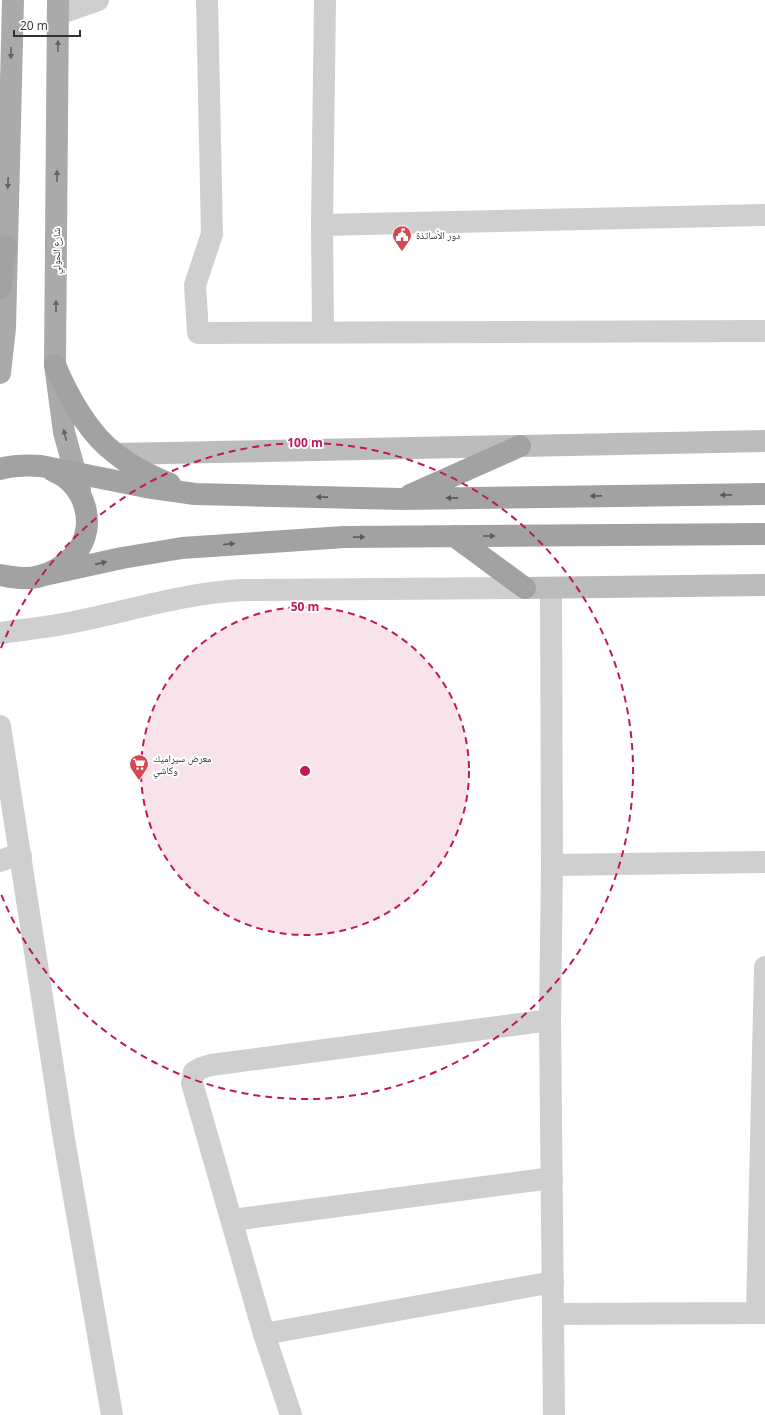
<svg xmlns="http://www.w3.org/2000/svg" width="765" height="1415" font-family="'Open Sans','Noto Naskh Arabic',sans-serif">
  <rect width="100%" height="100%" fill="#fff"/>
  <g fill="none" stroke-linecap="round" stroke-linejoin="round">
    <path stroke="#cfcfcf" stroke-width="22" d="M 207,0 L 212,234 L 195,285 L 198,333 L 765,331
      M 58,14 L 98,0
      M 322,225 L 765,215
      M 323,332 L 322,225 L 325,0
      M 0,633 C 21,630 42,628 63,624 C 123,613 182,593 243,590 L 525,588
      M 0,726 L 64,1139 L 112,1415
      M 0,861 L 11,857 L 21,856
      M 552,865 L 765,862
      M 232,1220 L 552,1178
      M 757,1313 L 765,967
      M 553,1314 L 765,1313
      M 264,1334 L 553,1282
      M 291,1415 L 264,1334 L 192,1083 L 194,1072 L 201,1068 L 211,1065 L 550,1020"/>
    <path stroke="#cfcfcf" stroke-width="22" d="M 551,588 L 552,865 L 550,1020 L 554,1415"/>
    <path stroke="#bcbcbc" stroke-width="22" d="M 116,454 L 765,441
      M 525,588 L 765,585"/>
    <path stroke="#aaa" stroke-width="22" d="M 58,0 L 55,365 L 64,432 L 80,490
      M 0,373 L 5,328 L 13,0"/>
    <path stroke="#a2a2a2" stroke-width="22" d="M 0,288 L 6,246
      M 55,365 C 68,396 89,434 116,454 C 132,467 151,476 170,484
      M 0,469 C 14,465 26,465 41,466 L 146,487 L 195,494 L 401,499 L 765,494
      M 410,495 L 520,446
      M 454,536 L 525,588
      M 0,575 C 12,577 24,580 37,577 C 52,573 66,565 76,553 C 98,526 85,483 53,471
      M 35,577 L 122,558 L 182,548 L 344,537 L 765,534"/>
  </g>
  <defs><path id="oneway-solid" d="M-6-.8H1V-3.2L6.5 0L1 3.2V.8H-6Z"/></defs>
  <g fill="#626262">
    <use href="#oneway-solid" transform="translate(58 46) rotate(-90)"/>
    <use href="#oneway-solid" transform="translate(11 53) rotate(91)"/>
    <use href="#oneway-solid" transform="translate(57 176) rotate(-90)"/>
    <use href="#oneway-solid" transform="translate(8 183) rotate(92)"/>
    <use href="#oneway-solid" transform="translate(56 306) rotate(-90)"/>
    <use href="#oneway-solid" transform="translate(65 435) rotate(-104)"/>
  </g>
  <g fill="#595959">
    <use href="#oneway-solid" transform="translate(726 495) rotate(179)"/>
    <use href="#oneway-solid" transform="translate(596 496) rotate(179)"/>
    <use href="#oneway-solid" transform="translate(322 497) rotate(-179)"/>
    <use href="#oneway-solid" transform="translate(452 498) rotate(179)"/>
    <use href="#oneway-solid" transform="translate(489 536)"/>
    <use href="#oneway-solid" transform="translate(359 537) rotate(-1)"/>
    <use href="#oneway-solid" transform="translate(229 544) rotate(-5)"/>
    <use href="#oneway-solid" transform="translate(101 563) rotate(-13)"/>
  </g>
  <circle cx="305" cy="771" r="164" fill="#c2185b" fill-opacity=".12"/>
  <g fill="none" stroke="#c2185b" stroke-width="2" stroke-dasharray="7 5">
    <circle cx="305" cy="771" r="164"/>
    <path d="M1 648A328 328 0 1 1 1 894"/>
  </g>
  <defs>
    <g id="civic-pin" transform="scale(1)"><path d="M0 17L-7.5 6A9.5 9.5 0 1 1 7.5 6Z" fill="#d44852" stroke="#fff"/><path d="M-.6-6.5H3V-4.5H.6V-3L4-1V1h2V6H-6V1h2V-1L-.6-3ZM-1.2 2.5V6h2.4V2.5Z" fill="#fff"/></g>
    <g id="supermarket-pin" transform="scale(1)"><path d="M0 17L-7.5 6A9.5 9.5 0 1 1 7.5 6Z" fill="#d44852" stroke="#fff"/><path d="M-6-5.5h2.5l.6 2H6L4.5 2H-2.5L-4.4-4H-6ZM-1.5 3.2a1.3 1.3 0 1 0 .1 0ZM3 3.2a1.3 1.3 0 1 0 .1 0Z" fill="#fff"/></g>
  </defs>
  <g fill-rule="evenodd">
    <use href="#civic-pin" x="402" y="235"/>
    <use href="#supermarket-pin" x="139" y="764"/>
  </g>
  <g text-anchor="middle" stroke-width="4" stroke-linejoin="round" paint-order="stroke">
    <g font-size="10" fill="#323232" stroke="#fff" text-anchor="start">
      <text x="416" y="239">دور الأساتذة</text>
      <text x="153" y="762">معرض سيراميك<tspan x="153" dy="12">وكاشي</tspan></text>
    </g>
    <g font-size="10" fill="#323232" stroke="#fff">
      <text transform="translate(56 251) rotate(-90)" y="4">شارع الحولي</text>
    </g>
  </g>
  <circle cx="305" cy="771" r="6" fill="#c2185b" stroke="#fff" stroke-width="2"/>
  <g font-size="12" text-anchor="middle" font-weight="bold" fill="#c2185b" stroke="#fff" stroke-width="4" stroke-linejoin="round" paint-order="stroke">
    <text x="305" y="447">100 m</text>
    <text x="305" y="611">50 m</text>
  </g>
  <path d="M14 30v6h66v-6" fill="none" stroke="#323232" stroke-width="2"/>
  <text x="20" y="30" font-size="12" fill="#323232" stroke="#ffffff" stroke-width="3" paint-order="stroke">20 m</text>
</svg>
